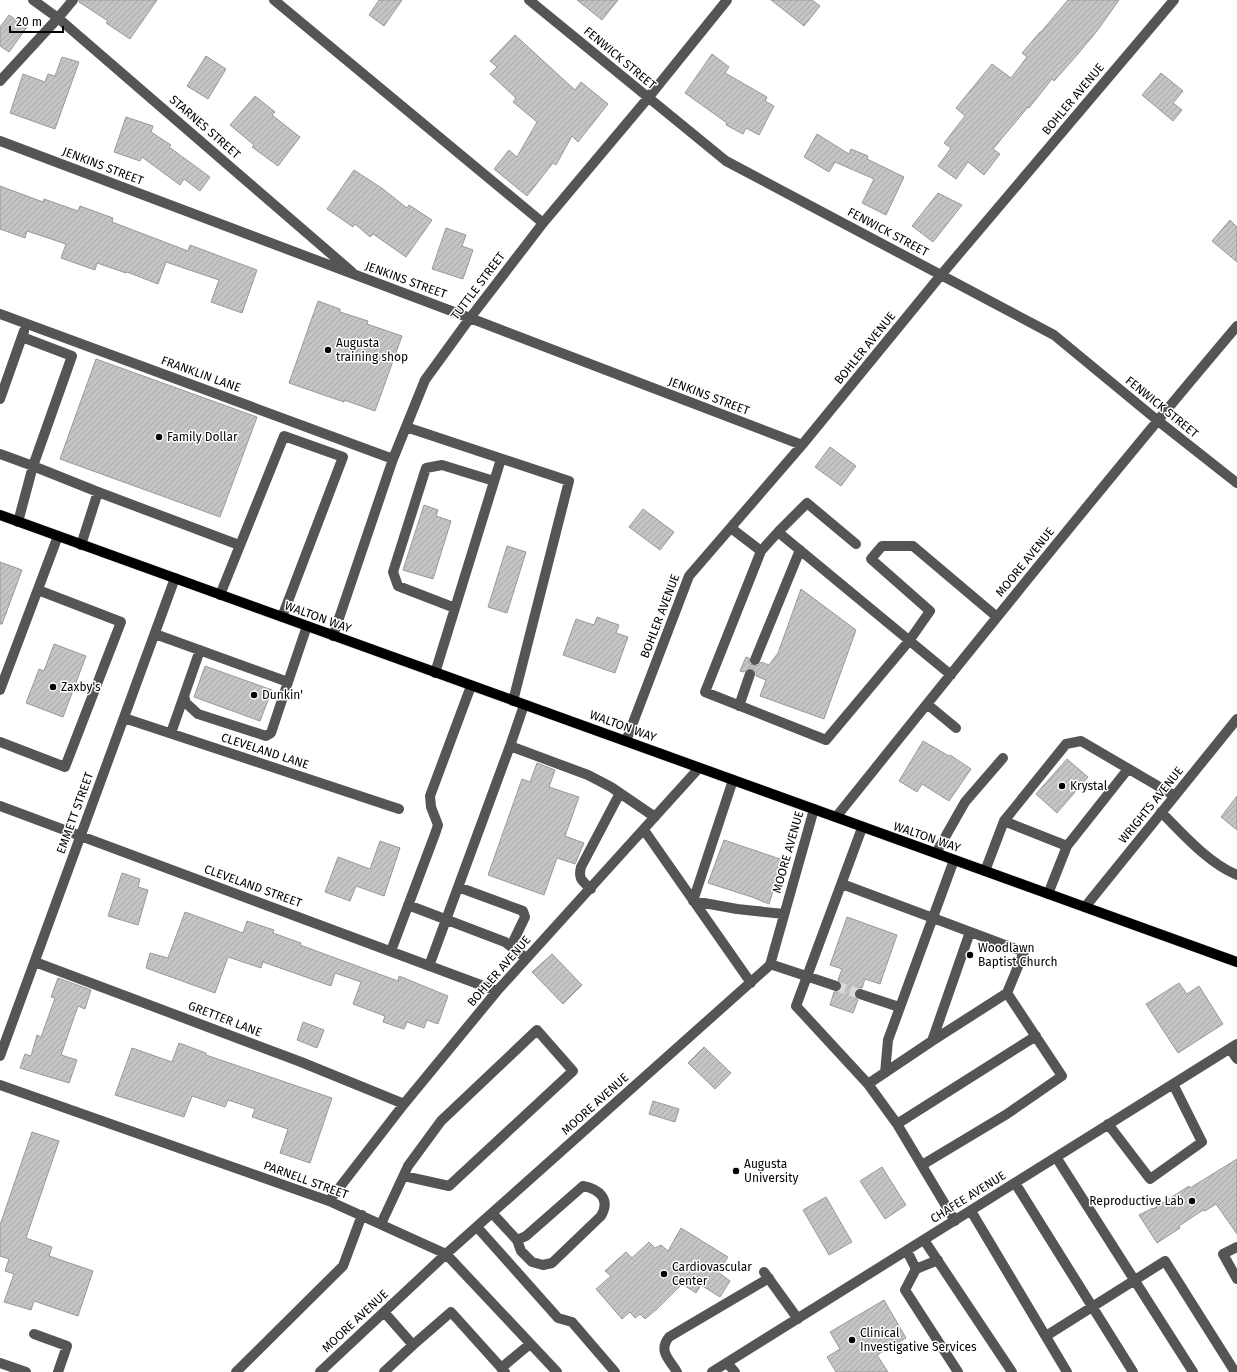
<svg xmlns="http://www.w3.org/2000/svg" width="1237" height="1372" font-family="'Fira Sans',sans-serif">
  <defs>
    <pattern id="building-hatch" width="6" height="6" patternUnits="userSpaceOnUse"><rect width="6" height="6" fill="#c4c4c4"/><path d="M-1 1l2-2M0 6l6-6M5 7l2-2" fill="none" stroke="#a7a7a7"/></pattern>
  </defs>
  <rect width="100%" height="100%" fill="#fff"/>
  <path fill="url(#building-hatch)" stroke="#999" d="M 79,0 L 157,0 L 130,39 L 106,23 L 108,21 L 79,2 Z
    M 379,0 L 402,0 L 384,26 L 369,15 Z
    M 577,0 L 618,0 L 602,20 Z
    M 771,0 L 812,0 L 820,6 L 804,26 Z
    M 1068,0 L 1119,0 L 1097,31 L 1077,55 L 1054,81 L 1052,79 L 1029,108 L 1028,107 L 993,149 L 1000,154 L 984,175 L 968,162 L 956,179 L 938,166 L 951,148 L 944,143 L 965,116 L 956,108 L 992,64 L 1011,78 L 1027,57 L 1022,53 L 1040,32 L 1041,32 Z
    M 9,15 L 27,27 L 9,52 L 0,46 L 0,27 Z
    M 515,35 L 575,90 L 581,82 L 608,104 L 578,142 L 572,136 L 556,165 L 553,163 L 527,196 L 494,169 L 509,150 L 517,157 L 537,122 L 513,102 L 516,98 L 490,74 L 497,67 L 490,61 Z
    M 712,54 L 729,67 L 725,73 L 767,97 L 765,101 L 774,106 L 759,135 L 746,128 L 743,134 L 726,125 L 727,123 L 685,93 Z
    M 206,56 L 226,69 L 208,99 L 187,86 Z
    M 62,57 L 79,62 L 55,129 L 10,113 L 23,74 L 45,82 L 48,74 L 55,76 Z
    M 1161,73 L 1183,91 L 1173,103 L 1182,110 L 1173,121 L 1142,95 Z
    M 255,96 L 275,112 L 272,115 L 300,137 L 278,166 L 252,147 L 254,145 L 230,125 Z
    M 126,117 L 153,126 L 151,132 L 171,145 L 169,147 L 210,177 L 200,191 L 184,179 L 180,185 L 142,157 L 140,161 L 114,152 Z
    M 817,134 L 849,154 L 851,149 L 868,156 L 867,159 L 904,177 L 886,215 L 862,203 L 874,179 L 835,162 L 829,172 L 804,157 Z
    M 354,170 L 383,189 L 407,208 L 409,205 L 432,220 L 406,257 L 373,234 L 370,237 L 355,224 L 353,227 L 327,209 Z
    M 0,186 L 43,202 L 44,199 L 78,211 L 80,206 L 113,218 L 112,222 L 188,251 L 190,245 L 257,270 L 242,313 L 211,302 L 219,280 L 166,262 L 158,284 L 127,272 L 126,273 L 97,263 L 95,270 L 61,258 L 66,244 L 27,231 L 25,238 L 0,229 Z
    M 938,193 L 962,205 L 933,242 L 912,226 Z
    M 1230,220 L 1237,227 L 1237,262 L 1212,241 Z
    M 446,228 L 466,235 L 462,246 L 473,250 L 463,279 L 432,269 Z
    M 318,301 L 340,309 L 340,312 L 368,321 L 367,324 L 402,336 L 375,411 L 344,400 L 344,402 L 289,383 Z
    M 96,359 L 257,417 L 220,517 L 60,459 Z
    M 830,447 L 856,466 L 841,486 L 815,467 Z
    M 424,505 L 438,510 L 436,516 L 451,521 L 433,579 L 403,570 Z
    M 643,509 L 674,532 L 660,550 L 629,527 Z
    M 507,546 L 526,552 L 507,613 L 488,607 Z
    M 0,562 L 22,570 L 2,624 L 0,624 Z
    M 801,589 L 856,630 L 824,719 L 760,696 L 766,680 L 756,676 L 756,672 L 752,668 L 748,668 L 744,672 L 740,671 L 746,657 L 749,658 L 750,664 L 755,666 L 759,665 L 761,662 L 769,665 L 778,653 Z
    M 597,617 L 619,625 L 616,633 L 628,637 L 615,673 L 563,655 L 576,619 L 594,625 Z
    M 54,644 L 86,656 L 63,717 L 26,703 L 39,669 L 44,671 Z
    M 205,666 L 272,690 L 260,721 L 194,697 Z
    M 923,741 L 949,756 L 950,755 L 971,769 L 949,801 L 922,784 L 917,792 L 899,781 Z
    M 1067,759 L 1088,777 L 1057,813 L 1036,794 Z
    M 537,763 L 555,770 L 549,787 L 579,797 L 565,836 L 584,843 L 575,864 L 557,858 L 544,895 L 488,875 L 522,779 L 530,782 Z
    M 1237,796 L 1237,830 L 1221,817 Z
    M 724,840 L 783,860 L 769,904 L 752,897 L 708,883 Z
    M 380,841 L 400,848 L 384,896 L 356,886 L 350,901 L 325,892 L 338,857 L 370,869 Z
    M 122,873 L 140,879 L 138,887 L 148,890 L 138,925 L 108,916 Z
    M 185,912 L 243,933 L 247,921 L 274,930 L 273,933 L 301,943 L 300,945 L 398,981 L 399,976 L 448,996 L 438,1024 L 427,1020 L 424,1028 L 407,1022 L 404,1029 L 383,1022 L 385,1016 L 353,1004 L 361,982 L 335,973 L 331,986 L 263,962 L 261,968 L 228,957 L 215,993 L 146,968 L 150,953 L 168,958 Z
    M 847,917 L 897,935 L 880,984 L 865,979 L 862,988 L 858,988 L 854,992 L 854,996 L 858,1000 L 853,1013 L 830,1005 L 834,992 L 840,991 L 842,988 L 842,984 L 838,980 L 842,969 L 830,965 Z
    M 552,954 L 582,985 L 563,1004 L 532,972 Z
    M 58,978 L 91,990 L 85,1009 L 78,1006 L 61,1055 L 77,1060 L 69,1083 L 20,1068 L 25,1054 L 31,1056 L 37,1035 L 41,1037 L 55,998 L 51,997 Z
    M 1179,983 L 1187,994 L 1199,986 L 1223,1024 L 1178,1053 L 1146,1004 Z
    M 303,1022 L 324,1030 L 317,1048 L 297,1040 Z
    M 179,1043 L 206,1053 L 206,1055 L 332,1098 L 310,1163 L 280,1153 L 288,1129 L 252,1117 L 255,1109 L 228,1100 L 225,1107 L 192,1096 L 184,1117 L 115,1095 L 132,1048 L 172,1062 Z
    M 704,1047 L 731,1073 L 715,1089 L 688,1063 Z
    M 653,1101 L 679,1109 L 675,1122 L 649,1114 Z
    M 32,1132 L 59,1141 L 26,1238 L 52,1247 L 49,1256 L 93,1271 L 78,1316 L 34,1301 L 31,1310 L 4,1302 L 14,1274 L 5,1271 L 9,1259 L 0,1256 L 0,1225 Z
    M 1237,1159 L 1237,1234 L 1216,1204 L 1205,1211 L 1203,1210 L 1179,1226 L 1180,1228 L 1157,1243 L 1139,1215 L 1153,1208 L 1153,1209 L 1189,1186 L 1190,1188 Z
    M 882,1167 L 906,1205 L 885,1219 L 860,1181 Z
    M 826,1197 L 852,1242 L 829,1255 L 803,1210 Z
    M 681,1228 L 728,1257 L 718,1272 L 730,1281 L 720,1297 L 701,1285 L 696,1293 L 682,1284 L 657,1309 L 645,1319 L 640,1314 L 635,1318 L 630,1312 L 622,1319 L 596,1289 L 611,1276 L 605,1271 L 626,1252 L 632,1258 L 649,1242 L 655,1248 L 661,1245 L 668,1251 Z
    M 884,1300 L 906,1338 L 877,1355 L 888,1372 L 836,1372 L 827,1357 L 840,1349 L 830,1332 Z"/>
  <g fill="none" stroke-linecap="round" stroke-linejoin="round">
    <path stroke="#d9d9d9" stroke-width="10" stroke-dasharray="10 5" stroke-linecap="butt" d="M 836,986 L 860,994"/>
    <g stroke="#dbdbdb" stroke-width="11">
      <path id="major" d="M 0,515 L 1237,962"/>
    </g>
    <path stroke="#555" stroke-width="10" d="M 33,0 L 58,18 L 352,272
      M 274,0 L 543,223
      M 529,0 L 726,161 L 1054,335 L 1157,420 L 1237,483
      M 0,81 L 58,18 L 73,0
      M 0,141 L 470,318 L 802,445
      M 0,314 L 393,459
      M 0,399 L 24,331
      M 406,427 L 569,481 L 513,701
      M 0,454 L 33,466 L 98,492 L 239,545
      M 18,522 L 33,466 L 72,356 L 22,337
      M 731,528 L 761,551
      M 778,532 L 951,675
      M 856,544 L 807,503 L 778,532 L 761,551 L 705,692 L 826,740 L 909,641 L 930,611 L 871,559 L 882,546 L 913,546 L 997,617
      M 81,545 L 98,492
      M 220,595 L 284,436 L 343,457 L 282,617
      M 455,608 L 398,586 L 393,572 L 426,468 L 442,465 L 494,481
      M 155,634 L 288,682 L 307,626
      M 333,636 L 393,459 L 425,380 L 470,318 L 543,223 L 648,98 L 727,0
      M 755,660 L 800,550
      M 435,673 L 501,459
      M 0,690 L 58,536
      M 184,696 L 186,703 L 198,714 L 266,736 L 271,733 L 288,682
      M 927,704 L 956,728
      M 524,705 L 510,746 L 588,775 L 611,787 L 655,817
      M 739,706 L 750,674
      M 124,718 L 399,809
      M 171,733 L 200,650
      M 626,741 L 689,576 L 802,445 L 941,275 L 1174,0
      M 0,742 L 65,767 L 121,622 L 38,590
      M 1128,769 L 1067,846 L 1004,821 L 1066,744 L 1081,741 L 1175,796
      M 0,806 L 497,991
      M 1161,812 C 1183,834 1208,863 1237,875
      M 836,817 C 968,653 1100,488 1237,326
      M 862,828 L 796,1006 L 868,1084 L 897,1124 L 955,1221
      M 644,830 L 751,983
      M 936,853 L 965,802 L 1003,758
      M 985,871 L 1004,821
      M 842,884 L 1024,952 L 1007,993 L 1062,1076 L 1007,1114 L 922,1165
      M 458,887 L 523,911 L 525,917 L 511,946
      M 591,889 C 582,881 578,879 581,867 L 620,793
      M 1048,894 L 1067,846
      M 693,901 L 733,780
      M 693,901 L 737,909 L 784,914
      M 408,905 L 505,942 L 526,958
      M 1085,907 L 1237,719
      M 391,951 L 435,834 L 438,825 L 431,807 L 430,796 L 471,686
      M 35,962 L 301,1062 L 404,1104
      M 770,964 L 836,986
      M 429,966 L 510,746
      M 860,994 L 899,1007
      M 932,1041 L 970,932
      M 1230,1049 L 1237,1059
      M 0,1056 L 175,578
      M 885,1073 L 888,1040 L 954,860
      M 868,1084 L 932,1041 L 1007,993
      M 0,1085 L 329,1201 L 446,1254 L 557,1372
      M 897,1124 L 1036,1036
      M 1108,1124 L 1150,1179 L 1202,1142 L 1173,1084
      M 1056,1157 L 1193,1372
      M 1015,1183 L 1133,1372
      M 329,1201 L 404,1104 L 497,991 L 699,768
      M 971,1211 L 1067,1372
      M 492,1213 L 517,1240 L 521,1251 L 532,1262 L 543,1265 L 552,1263 L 601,1216 C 611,1199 599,1189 583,1186 L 526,1236 L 517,1240
      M 381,1224 L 408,1166 L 441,1121 L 537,1030 L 573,1071 L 449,1186 L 404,1176
      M 477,1227 L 558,1318 L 572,1322 L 615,1372
      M 924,1240 L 1012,1372
      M 1237,1247 L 1223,1254 L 1237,1279
      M 907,1251 L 916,1269 L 905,1290 L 958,1372
      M 916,1269 L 938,1260
      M 764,1272 L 798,1319
      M 384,1312 L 413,1345 L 451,1312 L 505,1372
      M 34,1334 L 67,1346 L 58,1372
      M 1046,1336 L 1165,1261 L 1235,1372
      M 0,1363 L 26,1372
      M 727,1363 L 735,1372
      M 501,1368 L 530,1344
      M 236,1372 L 343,1266 L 362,1215
      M 320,1372 L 446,1254 L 770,965 L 814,809
      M 384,1372 L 413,1345
      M 677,1372 C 669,1359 658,1351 669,1337 L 769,1278
      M 712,1372 L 1237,1044"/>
    <use href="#major" stroke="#000" stroke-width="10"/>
  </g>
  <g fill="#000" stroke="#fff" stroke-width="1.5">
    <circle cx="328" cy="350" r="4"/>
    <circle cx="159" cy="437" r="4"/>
    <circle cx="53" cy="687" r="4"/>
    <circle cx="254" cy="695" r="4"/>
    <circle cx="1062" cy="786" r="4"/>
    <circle cx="970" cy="955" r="4"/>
    <circle cx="736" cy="1171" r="4"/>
    <circle cx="1192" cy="1201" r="4"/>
    <circle cx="664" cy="1274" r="4"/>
    <circle cx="852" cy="1340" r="4"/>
  </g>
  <g text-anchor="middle" stroke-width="3" stroke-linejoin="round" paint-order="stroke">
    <g font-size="12" fill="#000" stroke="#fff">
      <text transform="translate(620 58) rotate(40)" y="4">FENWICK STREET</text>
      <text transform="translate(1073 99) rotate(-50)" y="4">BOHLER AVENUE</text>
      <text transform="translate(205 127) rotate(41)" y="4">STARNES STREET</text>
      <text transform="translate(103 166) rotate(21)" y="4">JENKINS STREET</text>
      <text transform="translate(888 232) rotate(28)" y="4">FENWICK STREET</text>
      <text transform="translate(406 280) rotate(20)" y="4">JENKINS STREET</text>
      <text transform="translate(478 286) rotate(-53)" y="4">TUTTLE STREET</text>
      <text transform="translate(865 348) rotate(-51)" y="4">BOHLER AVENUE</text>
      <text transform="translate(201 374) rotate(20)" y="4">FRANKLIN LANE</text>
      <text transform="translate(709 396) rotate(21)" y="4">JENKINS STREET</text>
      <text transform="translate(1162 407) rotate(39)" y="4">FENWICK STREET</text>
      <text transform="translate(1025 562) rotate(-51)" y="4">MOORE AVENUE</text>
      <text transform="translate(660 616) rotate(-69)" y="4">BOHLER AVENUE</text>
      <text transform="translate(318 617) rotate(20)" y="4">WALTON WAY</text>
      <text transform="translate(623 726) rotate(20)" y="4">WALTON WAY</text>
      <text transform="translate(265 751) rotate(18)" y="4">CLEVELAND LANE</text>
      <text transform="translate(1151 805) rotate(-51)" y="4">WRIGHTS AVENUE</text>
      <text transform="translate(75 813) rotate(-70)" y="4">EMMETT STREET</text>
      <text transform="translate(927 837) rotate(19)" y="4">WALTON WAY</text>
      <text transform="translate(788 852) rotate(-74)" y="4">MOORE AVENUE</text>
      <text transform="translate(253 886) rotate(20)" y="4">CLEVELAND STREET</text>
      <text transform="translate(499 971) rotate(-49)" y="4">BOHLER AVENUE</text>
      <text transform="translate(225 1019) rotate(21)" y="4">GRETTER LANE</text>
      <text transform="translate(595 1104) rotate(-42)" y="4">MOORE AVENUE</text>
      <text transform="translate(306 1180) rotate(20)" y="4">PARNELL STREET</text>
      <text transform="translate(968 1197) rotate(-32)" y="4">CHAFEE AVENUE</text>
      <text transform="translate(355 1321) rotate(-43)" y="4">MOORE AVENUE</text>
    </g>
    <g font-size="12" fill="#000" stroke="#fff" text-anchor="start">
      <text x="336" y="347">Augusta<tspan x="336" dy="14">training shop</tspan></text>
      <text x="167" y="441">Family Dollar</text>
      <text x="61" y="691">Zaxby's</text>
      <text x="262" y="699">Dunkin'</text>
      <text x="1070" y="790">Krystal</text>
      <text x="978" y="952">Woodlawn<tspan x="978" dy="14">Baptist Church</tspan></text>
      <text x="744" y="1168">Augusta<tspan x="744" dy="14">University</tspan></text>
      <text x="1184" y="1205" text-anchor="end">Reproductive Lab</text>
      <text x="672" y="1271">Cardiovascular<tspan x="672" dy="14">Center</tspan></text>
      <text x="860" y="1337">Clinical<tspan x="860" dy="14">Investigative Services</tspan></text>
    </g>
  </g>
  <path d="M10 26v6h53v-6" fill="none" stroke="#000000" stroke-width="2"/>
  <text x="16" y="26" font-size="12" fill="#000000" stroke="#ffffff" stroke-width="3" paint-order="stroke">20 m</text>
</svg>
